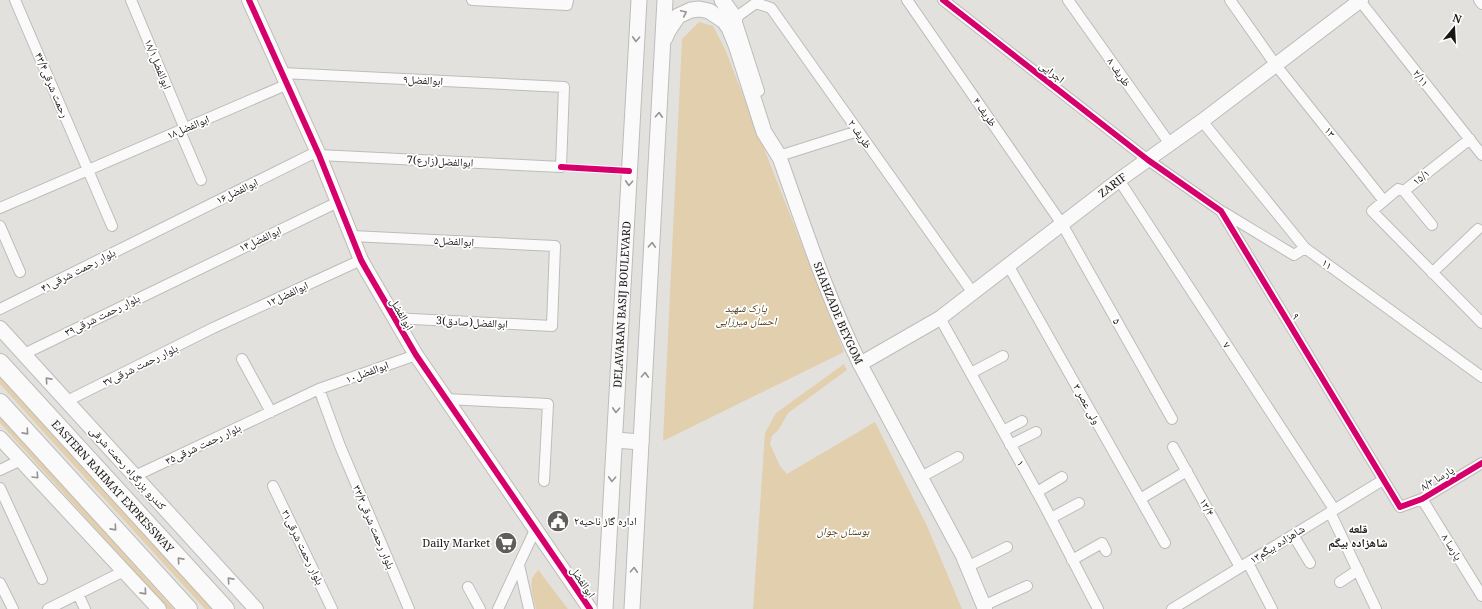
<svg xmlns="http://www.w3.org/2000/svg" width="1482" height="609" font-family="'Noto Serif','Noto Naskh Arabic',serif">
  <rect width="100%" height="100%" fill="#e3e1de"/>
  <path fill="#e2cfae" d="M 699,22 L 713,26 L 725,49 L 844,352 L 663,441 L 682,39 Z
    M 844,364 L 847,370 L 788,413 L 779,429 L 772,436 L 770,444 L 780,466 L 787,474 L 875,422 L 927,526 L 962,609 L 753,609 L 765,433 L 776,413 Z
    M 0,372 L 215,609 L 205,609 L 28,415 L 0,384 Z
    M 0,416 L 174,609 L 168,609 L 0,423 Z
    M 539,570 L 542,575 L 568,609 L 536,609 C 533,596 526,579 539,570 Z"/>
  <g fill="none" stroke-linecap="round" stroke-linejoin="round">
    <g stroke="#bebcba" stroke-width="12">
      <path id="street" d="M 15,0 L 112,226
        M 131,0 L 185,129
        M 472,0 L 567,5 L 568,0
        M 907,0 L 1062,224 L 1172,419
        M 943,0 L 1148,160 L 1221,211 L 1400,507 L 1422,499 L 1482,463
        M 1068,0 L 1170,144
        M 1230,0 L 1275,64 L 1384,201
        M 1479,0 L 1482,4
        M 1360,1 L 1482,155
        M 734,13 L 759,91
        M 735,18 L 756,3 L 771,8 L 973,293
        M 282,73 L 564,87 L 561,167 L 319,155
        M 1202,121 L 1305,248 L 1482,377
        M 180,131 L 201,180
        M 1470,139 L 1404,191 L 1398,189 L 1372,211 L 1482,323
        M 778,150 L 779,156 L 858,131
        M 1119,180 L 1334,509
        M 1404,191 L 1432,225
        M 0,208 L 288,84
        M 1223,212 L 1294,255 L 1305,248
        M 0,226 L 20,272
        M 352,236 L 555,246 L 552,326 L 393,318
        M 1008,265 L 1165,543
        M 1432,273 L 1478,229
        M 0,309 L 318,151
        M 940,318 L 1043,503 L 1098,609
        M 24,354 L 338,202
        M 242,359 L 271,412
        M 971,373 L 1003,356
        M 319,389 L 340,446 L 409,609
        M 446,399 L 548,404 L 544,481
        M 67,401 L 213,328 L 361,260
        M 1003,431 L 1022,421
        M 1010,445 L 1036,432
        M 1173,447 L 1240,567
        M 0,470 L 21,460
        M 135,476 L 319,389 L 416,355
        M 921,477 L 958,457
        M 273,486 L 332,609
        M 0,488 L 42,579
        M 1037,492 L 1062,477
        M 1140,499 L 1187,471
        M 1422,499 L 1482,596
        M 1330,512 L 1376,609
        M 1051,518 L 1079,503
        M 1293,535 L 1310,563
        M 1072,560 L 1102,543 L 1106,551
        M 1248,563 L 1272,609
        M 519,565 L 529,609
        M 967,567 L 1007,547
        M 1340,582 L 1358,570
        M 0,583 L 13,609
        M 468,587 L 480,609
        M 78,594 L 85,609
        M 983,606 L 1027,586
        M 48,609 L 124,571
        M 498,609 L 535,530
        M 1172,609 L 1383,480"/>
    </g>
    <g stroke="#bebcba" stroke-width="16">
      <g id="secondary">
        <path d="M 249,0 L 319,155 L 361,260 L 366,269 L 416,355 L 590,609"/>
        <path id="s1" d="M 779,156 C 804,226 827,297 860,364 L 963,556 L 985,609"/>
        <path d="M 0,328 L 256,609"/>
        <path id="s2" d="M 860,364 L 940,318 L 1119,180 L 1202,121 L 1361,0"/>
        <path d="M 0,438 L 159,609"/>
      </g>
    </g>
    <g stroke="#bebcba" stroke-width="17">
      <g id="primary">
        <path d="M 722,0 L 735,18"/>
        <path d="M 665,38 L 668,31 L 678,16 L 691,10 L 699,9 L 709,11 L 724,21 L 729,28 L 736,45 L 764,132 L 779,156"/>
        <path d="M 615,440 L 641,442"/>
        <path id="s3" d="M 605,609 L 639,0"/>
        <path d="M 632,609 L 665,0"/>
      </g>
    </g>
    <g stroke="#bebcba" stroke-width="20">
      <g id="highway">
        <path id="s4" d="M 0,363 L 225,609"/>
        <path d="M 0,403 L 188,609"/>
      </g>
    </g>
    <use href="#street" stroke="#fbfafa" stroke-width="10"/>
    <use href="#secondary" stroke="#fbfafa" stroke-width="14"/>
    <use href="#primary" stroke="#fbfafa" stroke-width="15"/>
    <use href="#highway" stroke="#fbfafa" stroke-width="18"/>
    <g stroke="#fff" stroke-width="8">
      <path id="cycleway" d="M 249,0 L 319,155 L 361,260 L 366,269 L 416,355 L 590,609
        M 943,0 L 1148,160 L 1221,211 L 1400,507 L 1422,499 L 1482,463
        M 561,167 L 629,171"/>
    </g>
    <use href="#cycleway" stroke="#d6006c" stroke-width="6"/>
  </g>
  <defs><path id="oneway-chevron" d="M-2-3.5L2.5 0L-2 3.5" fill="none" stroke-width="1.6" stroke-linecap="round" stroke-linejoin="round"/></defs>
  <g stroke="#959493">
    <use href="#oneway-chevron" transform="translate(684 13) rotate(-25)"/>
    <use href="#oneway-chevron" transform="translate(636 39) rotate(93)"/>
    <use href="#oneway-chevron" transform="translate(659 115) rotate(-87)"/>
    <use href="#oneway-chevron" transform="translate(629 183) rotate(93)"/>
    <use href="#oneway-chevron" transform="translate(652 245) rotate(-87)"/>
    <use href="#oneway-chevron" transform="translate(645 375) rotate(-87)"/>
    <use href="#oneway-chevron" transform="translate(48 380) rotate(-132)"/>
    <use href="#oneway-chevron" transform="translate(616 410) rotate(93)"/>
    <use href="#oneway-chevron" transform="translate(26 432) rotate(48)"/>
    <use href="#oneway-chevron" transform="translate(36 476) rotate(47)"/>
    <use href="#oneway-chevron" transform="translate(612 479) rotate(93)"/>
    <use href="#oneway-chevron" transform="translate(114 528) rotate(48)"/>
    <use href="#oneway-chevron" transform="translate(180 560) rotate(-132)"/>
    <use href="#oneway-chevron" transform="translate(634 570) rotate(-87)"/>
    <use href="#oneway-chevron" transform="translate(230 580) rotate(-132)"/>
    <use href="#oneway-chevron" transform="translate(144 592) rotate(48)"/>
  </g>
  <defs>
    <g id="civic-disc" transform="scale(1.15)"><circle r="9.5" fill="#5f5e5b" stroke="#fff"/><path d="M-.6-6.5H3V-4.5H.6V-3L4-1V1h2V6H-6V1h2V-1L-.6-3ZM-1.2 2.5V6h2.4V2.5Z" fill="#fff"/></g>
    <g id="supermarket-disc" transform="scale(1.15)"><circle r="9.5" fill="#5f5e5b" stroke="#fff"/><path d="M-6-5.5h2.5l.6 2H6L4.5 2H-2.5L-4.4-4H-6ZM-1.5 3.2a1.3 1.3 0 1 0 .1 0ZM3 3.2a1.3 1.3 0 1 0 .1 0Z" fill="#fff"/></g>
  </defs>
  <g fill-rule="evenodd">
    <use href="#civic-disc" x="558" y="521"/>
    <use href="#supermarket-disc" x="506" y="543"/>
  </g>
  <g text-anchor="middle" stroke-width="3.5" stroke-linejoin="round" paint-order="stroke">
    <g font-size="11" fill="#181715" stroke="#fff">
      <text transform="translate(158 64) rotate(68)" y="4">ابوالفضل۱۸/۱</text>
      <text transform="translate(1052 72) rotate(38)" y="4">اجرایی</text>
      <text transform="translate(1119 72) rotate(55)" y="4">ظریف ۸</text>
      <text transform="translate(1421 78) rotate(52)" y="4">۲/۱۱</text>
      <text transform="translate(423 80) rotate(3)" y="4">ابوالفضل۹</text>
      <text transform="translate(52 85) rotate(67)" y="4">۴۳/۴رحمت شرقی</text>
      <text transform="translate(985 112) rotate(55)" y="4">ظریف ۴</text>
      <text transform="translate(188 127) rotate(-23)" y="4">ابوالفضل۱۸</text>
      <text transform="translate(1330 132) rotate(52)" y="4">۱۳</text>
      <text transform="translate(860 134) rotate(55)" y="4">ظریف ۲</text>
      <text transform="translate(440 161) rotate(3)" y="4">7ابوالفضل(زارع)</text>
      <text transform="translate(1421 177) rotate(-38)" y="4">۱۵/۱</text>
      <text dy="4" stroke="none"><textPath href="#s2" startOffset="310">ZARIF</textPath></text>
      <text transform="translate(237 191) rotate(-26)" y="4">ابوالفضل۱۶</text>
      <text transform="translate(260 239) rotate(-25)" y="4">ابوالفضل۱۴</text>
      <text transform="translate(454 241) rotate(3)" y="4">ابوالفضل۵</text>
      <text transform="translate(1327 264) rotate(36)" y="4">۱۱</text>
      <text transform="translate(78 270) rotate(-27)" y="4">بلوار رحمت شرقی۴۱</text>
      <text transform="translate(287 294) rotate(-25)" y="4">ابوالفضل۱۲</text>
      <text dy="4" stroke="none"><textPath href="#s3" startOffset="305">DELAVARAN BASIJ BOULEVARD</textPath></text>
      <text dy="4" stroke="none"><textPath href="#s1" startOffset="168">SHAHZADE BEYGOM</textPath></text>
      <text transform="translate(402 314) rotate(60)" y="4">ابوالفضل</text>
      <text transform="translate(102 315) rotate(-26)" y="4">بلوار رحمت شرقی۳۹</text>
      <text transform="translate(1296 316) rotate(59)" y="4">۹</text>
      <text transform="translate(1117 321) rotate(61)" y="4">۵</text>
      <text transform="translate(472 322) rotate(3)" y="4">3ابوالفضل(صادق)</text>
      <text transform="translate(1227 345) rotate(57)" y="4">۷</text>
      <text transform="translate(140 365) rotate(-26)" y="4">بلوار رحمت شرقی۳۷</text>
      <text transform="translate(367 372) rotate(-20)" y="4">ابوالفضل۱۰</text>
      <text transform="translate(1087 404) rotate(61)" y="4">ولی عصر ۳</text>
      <text transform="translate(203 444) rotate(-25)" y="4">بلوار رحمت شرقی۳۵</text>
      <text transform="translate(1021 463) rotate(61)" y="4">۱</text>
      <text transform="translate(128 468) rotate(48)" y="4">کندرو بزرگراه رحمت شرقی</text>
      <text transform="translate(1437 478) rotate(-31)" y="4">۸/۳ پارسا</text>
      <text dy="4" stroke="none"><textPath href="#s4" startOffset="167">EASTERN RAHMAT EXPRESSWAY</textPath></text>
      <text transform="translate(1207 507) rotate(61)" y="4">۱۳/۴</text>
      <text transform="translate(374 527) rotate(67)" y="4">بلوار رحمت شرقی۳۳/۳</text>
      <text transform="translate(1277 544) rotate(-32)" y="4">شاهزاده بیگم۱۳</text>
      <text transform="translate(303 547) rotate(64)" y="4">بلوار رحمت شرقی۳۱</text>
      <text transform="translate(1452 547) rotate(58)" y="4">۸ پارسا</text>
      <text transform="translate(583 582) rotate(56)" y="4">ابوالفضل</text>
    </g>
    <g font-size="11" font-style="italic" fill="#4d3a14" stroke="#fff">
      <text x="746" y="312">پارک شهید<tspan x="746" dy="13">احسان میرزایی</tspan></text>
      <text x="843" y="535">بوستان جوان</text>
    </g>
    <g font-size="11" fill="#181715" stroke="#fff" text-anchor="start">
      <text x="574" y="525">اداره گاز ناحیه۲</text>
      <text x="490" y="547" text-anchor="end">Daily Market</text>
    </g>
    <g font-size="12" font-weight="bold" fill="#181715" stroke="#fff">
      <text x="1358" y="533">قلعه<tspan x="1358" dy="14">شاهزاده بیگم</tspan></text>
    </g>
  </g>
  <g transform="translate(1454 28) rotate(18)" stroke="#ffffff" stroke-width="3" paint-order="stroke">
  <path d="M0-3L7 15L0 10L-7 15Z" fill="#181715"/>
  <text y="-6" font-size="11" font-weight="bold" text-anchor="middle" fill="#181715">N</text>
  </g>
</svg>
